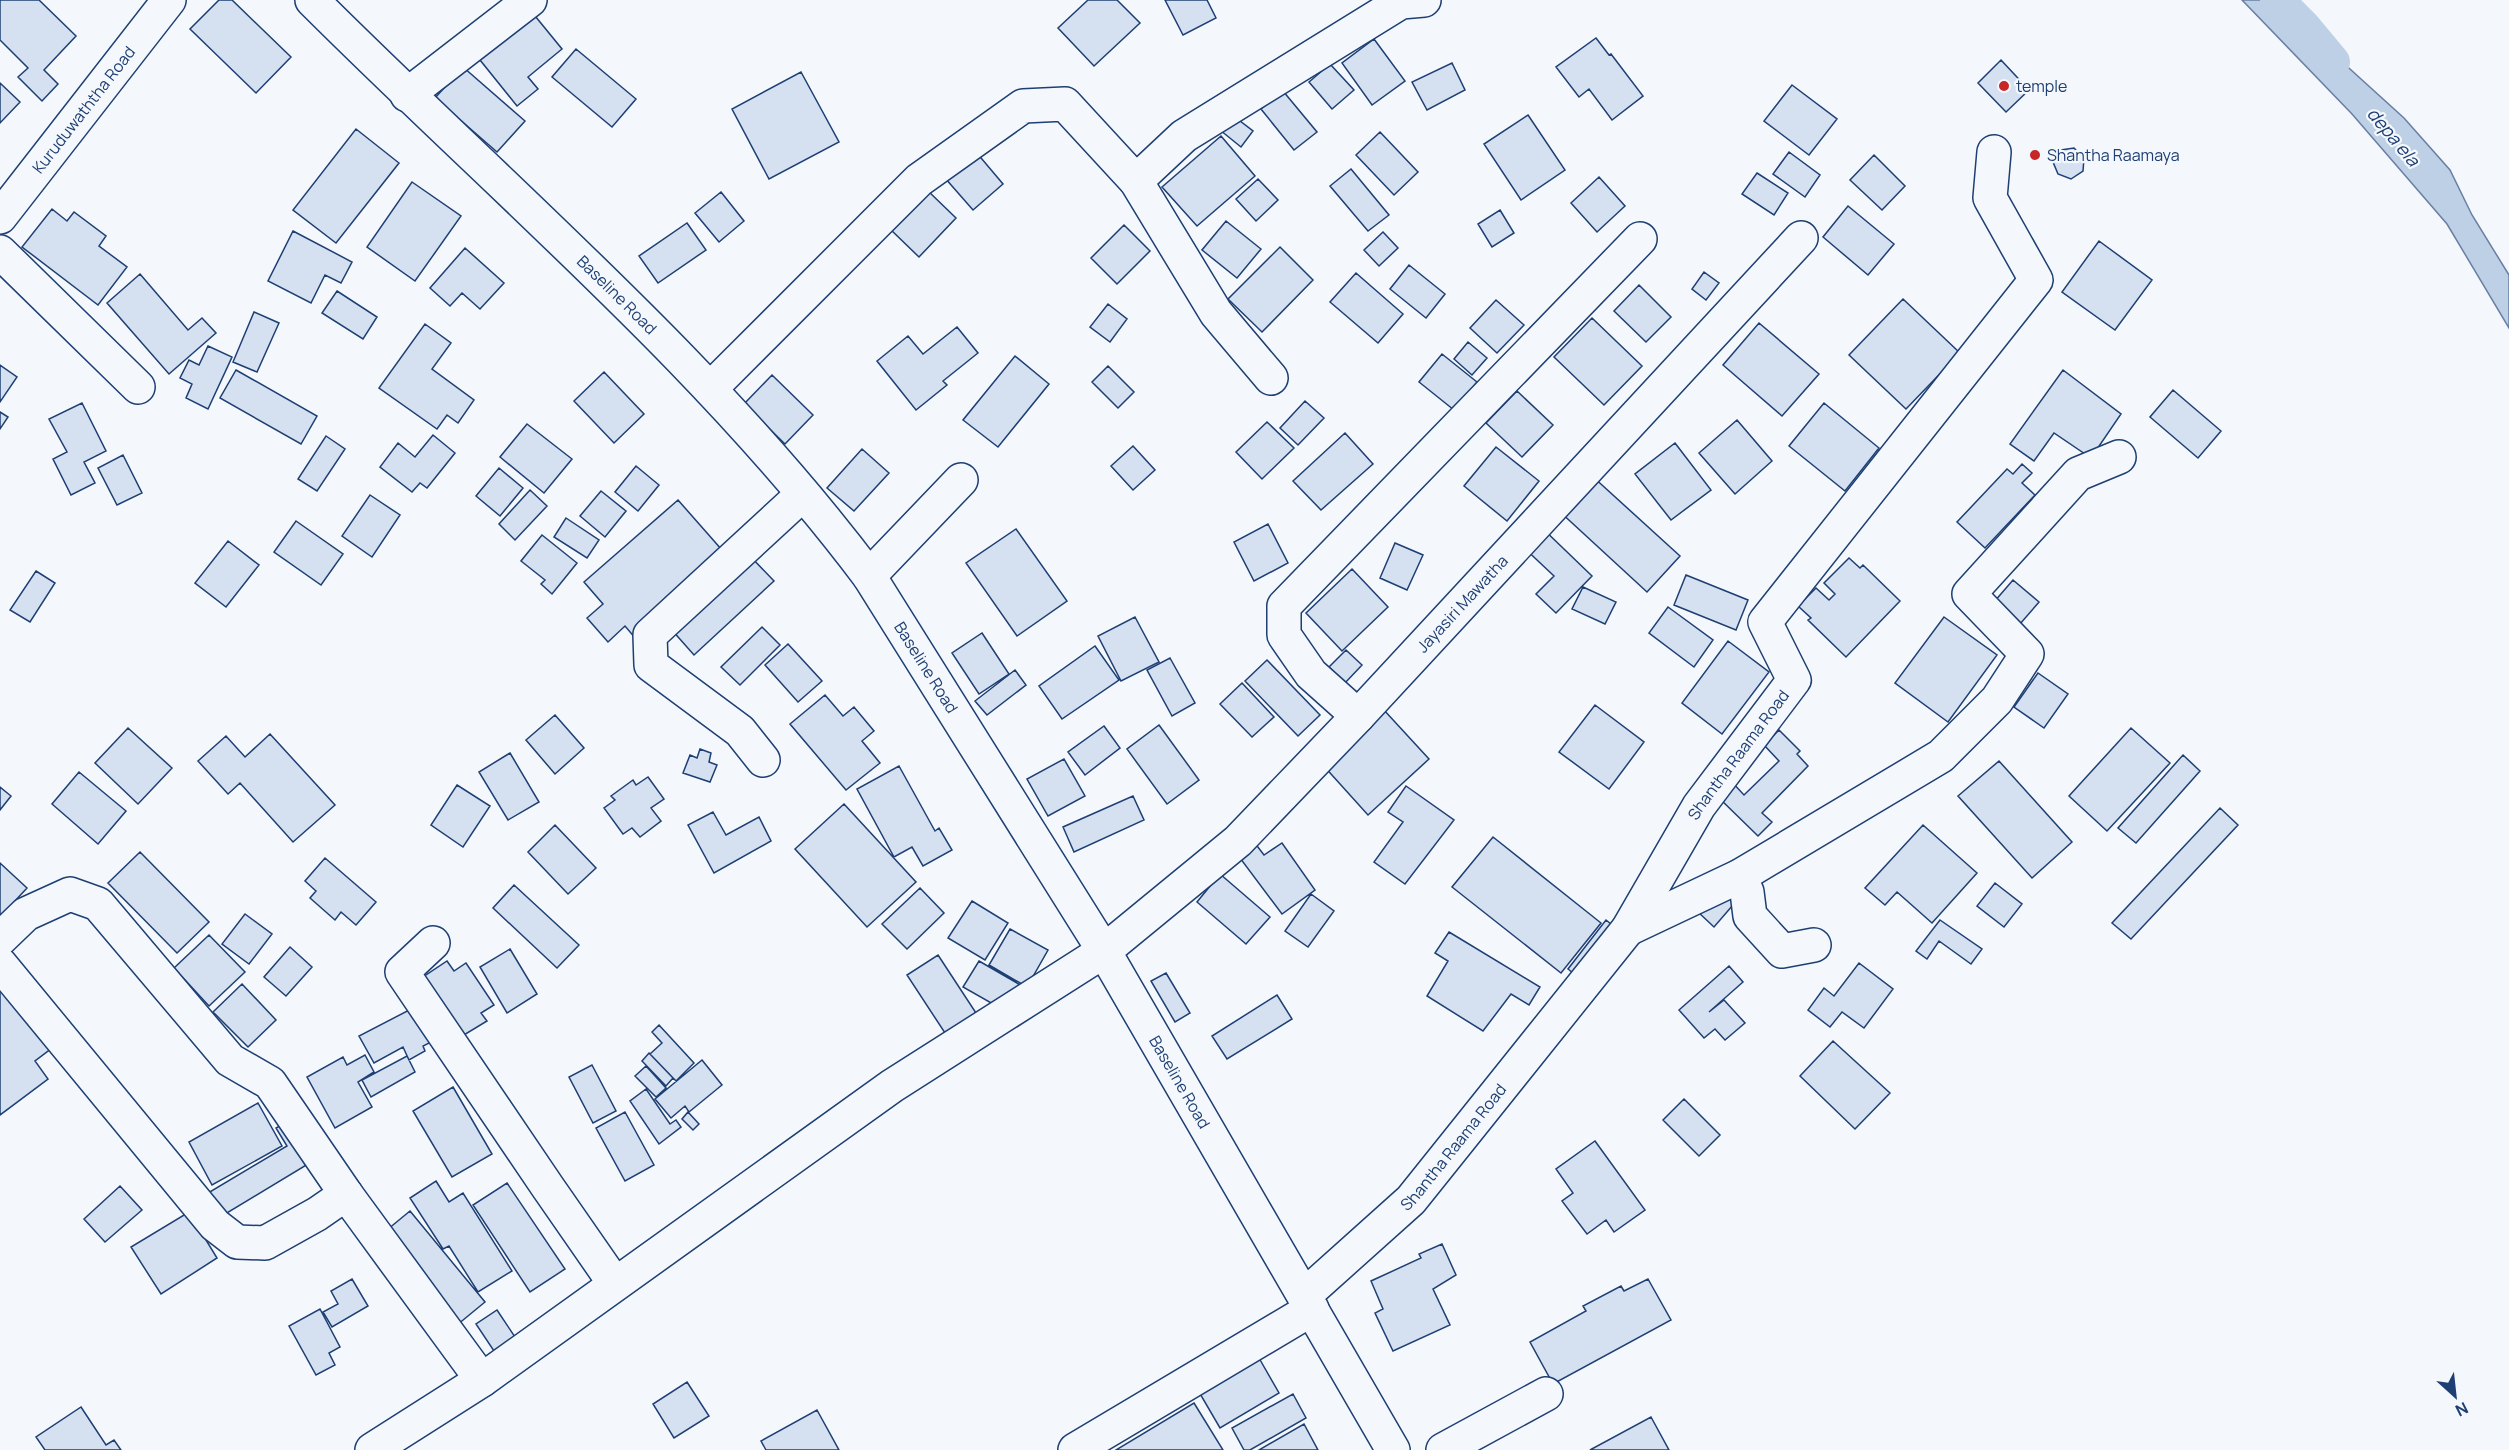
<svg xmlns="http://www.w3.org/2000/svg" width="2509" height="1450" font-family="Manrope,sans-serif">
  <rect width="100%" height="100%" fill="#f4f7fb"/>
  <path fill="#bed0e5" stroke="#687fa3" stroke-width="1.5" d="M 2242,0 L 2274,0 L 2404,118 L 2450,170 L 2472,215 L 2509,275 L 2509,328 L 2447,224 L 2352,114 Z"/>
  <g fill="none" stroke-linecap="round" stroke-linejoin="round">
    <path stroke="#bed0e5" stroke-width="34" d="M 2277,0 L 2303,26 L 2333,62"/>
  </g>
  <path fill="#d5e0f0" stroke="#1d3f73" stroke-width="1.5" d="M 0,0 L 39,0 L 76,36 L 44,70 L 58,84 L 42,101 L 18,77 L 28,68 L 0,40 Z
    M 219,0 L 232,0 L 291,57 L 256,93 L 190,29 Z
    M 1088,0 L 1117,0 L 1140,23 L 1094,66 L 1058,28 Z
    M 1165,0 L 1207,0 L 1216,18 L 1183,35 Z
    M 531,11 L 562,49 L 528,77 L 538,89 L 517,106 L 476,55 Z
    M 1596,38 L 1609,55 L 1611,54 L 1643,96 L 1612,120 L 1589,89 L 1579,97 L 1556,67 Z
    M 1374,39 L 1405,81 L 1372,105 L 1342,63 Z
    M 576,49 L 636,99 L 612,127 L 552,77 Z
    M 2001,60 L 2029,90 L 2006,112 L 1978,83 Z
    M 1452,63 L 1465,90 L 1427,110 L 1412,82 Z
    M 1330,64 L 1354,90 L 1332,109 L 1309,82 Z
    M 463,67 L 525,121 L 497,152 L 435,98 Z
    M 801,72 L 839,142 L 769,179 L 732,109 Z
    M 0,83 L 20,102 L 0,123 Z
    M 1792,85 L 1837,119 L 1809,155 L 1764,121 Z
    M 1283,91 L 1317,132 L 1294,150 L 1261,109 Z
    M 1227,111 L 1253,131 L 1241,147 L 1215,126 Z
    M 1528,115 L 1565,170 L 1521,200 L 1484,144 Z
    M 356,129 L 399,163 L 336,243 L 293,210 Z
    M 1380,132 L 1418,172 L 1394,195 L 1356,155 Z
    M 1221,136 L 1255,176 L 1197,226 L 1162,187 Z
    M 2074,148 L 2084,158 L 2083,171 L 2071,179 L 2058,174 L 2053,162 L 2061,150 Z
    M 976,152 L 1003,184 L 973,210 L 945,178 Z
    M 1789,152 L 1820,175 L 1805,197 L 1773,174 Z
    M 1874,155 L 1905,186 L 1882,210 L 1850,180 Z
    M 1351,169 L 1389,215 L 1368,231 L 1330,186 Z
    M 1757,173 L 1788,193 L 1774,215 L 1742,194 Z
    M 1599,177 L 1625,206 L 1597,232 L 1571,203 Z
    M 1258,179 L 1278,200 L 1256,221 L 1236,199 Z
    M 412,182 L 461,216 L 415,281 L 367,247 Z
    M 927,190 L 956,218 L 919,257 L 890,229 Z
    M 721,192 L 744,221 L 719,242 L 695,213 Z
    M 1848,206 L 1894,244 L 1868,275 L 1823,237 Z
    M 52,209 L 67,221 L 74,212 L 106,236 L 99,246 L 127,267 L 98,305 L 22,247 Z
    M 1500,210 L 1514,233 L 1492,247 L 1478,224 Z
    M 1226,221 L 1261,249 L 1237,278 L 1202,250 Z
    M 687,223 L 706,250 L 658,283 L 639,256 Z
    M 1124,225 L 1150,251 L 1117,284 L 1091,258 Z
    M 293,231 L 352,262 L 341,283 L 325,275 L 311,303 L 268,281 Z
    M 1383,232 L 1398,248 L 1379,266 L 1364,250 Z
    M 2099,241 L 2152,280 L 2115,330 L 2062,292 Z
    M 1280,247 L 1313,280 L 1262,332 L 1228,299 Z
    M 465,248 L 504,283 L 480,309 L 462,293 L 450,306 L 430,288 Z
    M 1409,265 L 1445,294 L 1426,318 L 1390,289 Z
    M 1704,272 L 1719,283 L 1706,300 L 1692,289 Z
    M 1356,273 L 1403,314 L 1378,343 L 1330,302 Z
    M 140,274 L 188,330 L 202,318 L 216,333 L 169,374 L 107,303 Z
    M 1639,285 L 1671,317 L 1646,342 L 1614,311 Z
    M 337,291 L 377,317 L 363,339 L 322,313 Z
    M 1903,299 L 1960,353 L 1906,409 L 1849,355 Z
    M 1496,300 L 1524,325 L 1497,353 L 1470,328 Z
    M 1108,304 L 1127,319 L 1110,342 L 1090,327 Z
    M 254,312 L 279,323 L 257,372 L 233,362 Z
    M 1592,318 L 1642,366 L 1604,405 L 1554,357 Z
    M 1759,323 L 1819,374 L 1782,416 L 1723,365 Z
    M 425,324 L 451,343 L 432,369 L 474,400 L 458,423 L 447,415 L 437,429 L 379,388 Z
    M 957,327 L 978,353 L 943,381 L 947,385 L 916,410 L 877,361 L 908,336 L 923,354 Z
    M 1468,342 L 1487,358 L 1472,375 L 1454,359 Z
    M 208,346 L 232,357 L 208,409 L 186,398 L 192,384 L 180,378 L 189,360 L 199,365 Z
    M 1442,354 L 1477,382 L 1454,410 L 1419,382 Z
    M 1015,356 L 1049,384 L 998,447 L 963,420 Z
    M 0,365 L 17,377 L 0,402 Z
    M 1108,366 L 1134,392 L 1118,408 L 1092,382 Z
    M 236,370 L 317,416 L 301,444 L 220,398 Z
    M 2063,370 L 2121,414 L 2091,458 L 2054,433 L 2034,461 L 2010,444 Z
    M 604,372 L 644,414 L 614,443 L 574,401 Z
    M 772,375 L 813,415 L 785,444 L 744,404 Z
    M 2173,390 L 2221,431 L 2198,458 L 2150,417 Z
    M 1517,391 L 1553,425 L 1522,457 L 1486,423 Z
    M 1305,401 L 1324,418 L 1298,445 L 1280,428 Z
    M 82,403 L 106,451 L 84,462 L 95,483 L 71,495 L 53,459 L 67,452 L 49,419 Z
    M 1824,403 L 1879,448 L 1845,491 L 1789,446 Z
    M 0,412 L 8,417 L 0,429 Z
    M 1737,420 L 1772,461 L 1735,494 L 1699,453 Z
    M 1267,422 L 1294,448 L 1262,479 L 1236,452 Z
    M 527,424 L 572,459 L 544,493 L 500,457 Z
    M 1345,433 L 1373,464 L 1321,510 L 1293,481 Z
    M 433,435 L 455,453 L 427,488 L 420,483 L 412,492 L 380,467 L 398,443 L 415,457 Z
    M 326,436 L 345,449 L 317,491 L 298,479 Z
    M 1675,443 L 1711,490 L 1671,520 L 1635,474 Z
    M 1133,446 L 1155,470 L 1133,490 L 1111,466 Z
    M 1496,447 L 1539,481 L 1507,521 L 1464,486 Z
    M 862,449 L 889,473 L 854,511 L 827,488 Z
    M 123,455 L 142,493 L 117,505 L 98,468 Z
    M 2022,464 L 2032,473 L 2022,483 L 2035,495 L 1985,548 L 1957,522 L 2007,469 L 2013,474 Z
    M 636,466 L 659,485 L 638,511 L 615,492 Z
    M 499,468 L 523,488 L 500,516 L 476,496 Z
    M 1591,475 L 1680,556 L 1647,592 L 1558,510 Z
    M 530,490 L 547,506 L 515,540 L 499,524 Z
    M 601,491 L 626,511 L 605,537 L 580,516 Z
    M 370,495 L 400,515 L 372,557 L 342,536 Z
    M 678,500 L 729,558 L 636,639 L 625,626 L 608,642 L 587,618 L 603,604 L 584,582 Z
    M 566,518 L 599,540 L 587,558 L 554,537 Z
    M 296,521 L 343,554 L 321,585 L 274,552 Z
    M 1268,524 L 1288,563 L 1254,581 L 1234,542 Z
    M 1538,524 L 1592,576 L 1556,613 L 1536,594 L 1554,576 L 1520,544 Z
    M 1016,529 L 1067,601 L 1017,636 L 966,563 Z
    M 542,535 L 577,563 L 552,594 L 541,584 L 545,580 L 521,561 Z
    M 228,541 L 259,565 L 226,607 L 195,583 Z
    M 1395,543 L 1423,555 L 1407,590 L 1380,578 Z
    M 750,556 L 774,581 L 694,655 L 671,629 Z
    M 1849,558 L 1860,568 L 1863,565 L 1900,601 L 1846,657 L 1808,620 L 1811,618 L 1798,606 L 1816,588 L 1829,600 L 1835,594 L 1824,583 Z
    M 1352,569 L 1388,607 L 1342,651 L 1306,613 Z
    M 36,571 L 55,583 L 30,622 L 10,610 Z
    M 1686,575 L 1748,600 L 1736,630 L 1674,605 Z
    M 2013,580 L 2039,602 L 2020,624 L 1994,602 Z
    M 1583,587 L 1616,602 L 1605,624 L 1572,609 Z
    M 1668,607 L 1713,640 L 1694,667 L 1649,633 Z
    M 1135,617 L 1159,662 L 1121,681 L 1098,636 Z
    M 1944,617 L 1997,655 L 1948,722 L 1895,683 Z
    M 762,627 L 780,645 L 740,685 L 721,667 Z
    M 982,633 L 1009,674 L 979,694 L 952,653 Z
    M 1728,641 L 1769,672 L 1722,734 L 1682,703 Z
    M 788,644 L 822,681 L 798,702 L 765,665 Z
    M 1095,646 L 1119,680 L 1062,719 L 1039,686 Z
    M 1346,650 L 1362,665 L 1345,683 L 1329,667 Z
    M 1170,658 L 1195,703 L 1172,716 L 1147,670 Z
    M 1267,660 L 1320,715 L 1298,736 L 1245,681 Z
    M 1015,670 L 1026,685 L 987,715 L 975,701 Z
    M 2038,673 L 2068,694 L 2044,728 L 2014,707 Z
    M 1242,683 L 1274,717 L 1252,737 L 1220,704 Z
    M 825,695 L 843,716 L 854,707 L 874,731 L 862,741 L 880,763 L 846,790 L 790,724 Z
    M 1595,705 L 1644,742 L 1609,789 L 1559,752 Z
    M 1383,709 L 1429,759 L 1368,815 L 1322,764 Z
    M 555,715 L 584,748 L 555,774 L 526,740 Z
    M 1159,725 L 1199,780 L 1167,804 L 1127,749 Z
    M 1104,726 L 1120,748 L 1085,775 L 1068,752 Z
    M 128,728 L 172,768 L 138,804 L 95,763 Z
    M 2131,728 L 2170,763 L 2107,831 L 2069,796 Z
    M 1779,730 L 1800,751 L 1797,754 L 1808,766 L 1762,813 L 1772,822 L 1758,836 L 1716,795 L 1731,781 L 1744,795 L 1779,761 L 1764,745 Z
    M 270,734 L 335,805 L 293,842 L 240,783 L 228,794 L 198,761 L 226,736 L 245,757 Z
    M 700,749 L 711,753 L 709,762 L 717,765 L 710,782 L 683,773 L 690,755 L 697,758 Z
    M 510,753 L 539,802 L 508,820 L 479,772 Z
    M 2183,755 L 2200,771 L 2136,843 L 2118,828 Z
    M 1064,759 L 1085,796 L 1048,816 L 1027,779 Z
    M 1999,761 L 2072,842 L 2032,878 L 1958,796 Z
    M 899,766 L 935,831 L 939,828 L 952,850 L 923,866 L 912,847 L 894,857 L 857,789 Z
    M 79,772 L 126,811 L 98,844 L 52,804 Z
    M 648,777 L 664,799 L 651,808 L 661,821 L 640,837 L 632,828 L 623,834 L 604,808 L 615,800 L 611,796 L 633,780 L 636,785 Z
    M 457,785 L 490,806 L 463,847 L 431,825 Z
    M 1406,786 L 1454,820 L 1405,884 L 1374,862 L 1403,822 L 1388,812 Z
    M 0,787 L 11,796 L 0,810 Z
    M 1133,796 L 1144,820 L 1074,852 L 1063,827 Z
    M 844,804 L 916,882 L 867,927 L 795,849 Z
    M 2220,808 L 2238,825 L 2131,939 L 2112,923 Z
    M 713,812 L 726,835 L 759,817 L 771,841 L 714,873 L 688,825 Z
    M 555,825 L 596,868 L 568,894 L 528,852 Z
    M 1923,825 L 1977,873 L 1932,923 L 1897,892 L 1885,905 L 1865,888 Z
    M 1493,837 L 1601,923 L 1561,973 L 1452,887 Z
    M 1251,838 L 1264,855 L 1282,843 L 1315,890 L 1282,914 L 1234,850 Z
    M 140,852 L 209,922 L 177,953 L 108,883 Z
    M 325,858 L 376,902 L 356,925 L 341,912 L 335,920 L 310,898 L 316,891 L 305,881 Z
    M 0,863 L 27,888 L 0,917 Z
    M 1220,874 L 1270,917 L 1246,944 L 1197,902 Z
    M 1995,883 L 2022,904 L 2004,927 L 1977,906 Z
    M 1723,884 L 1739,898 L 1714,927 L 1698,912 Z
    M 514,885 L 579,945 L 557,968 L 493,908 Z
    M 920,888 L 944,913 L 907,949 L 882,924 Z
    M 1311,894 L 1334,911 L 1308,947 L 1285,931 Z
    M 972,901 L 1008,923 L 985,960 L 948,938 Z
    M 245,914 L 272,934 L 249,964 L 222,944 Z
    M 1606,920 L 1616,928 L 1578,977 L 1568,969 Z
    M 1940,920 L 1982,949 L 1971,964 L 1939,941 L 1927,959 L 1916,951 Z
    M 1010,929 L 1048,950 L 1027,987 L 989,965 Z
    M 1449,932 L 1540,987 L 1529,1005 L 1511,994 L 1483,1031 L 1427,996 L 1448,961 L 1435,953 Z
    M 209,935 L 245,972 L 209,1006 L 174,968 Z
    M 290,947 L 312,967 L 286,996 L 264,977 Z
    M 510,949 L 537,994 L 507,1013 L 480,967 Z
    M 938,955 L 978,1016 L 947,1036 L 907,975 Z
    M 447,961 L 454,971 L 466,963 L 494,1005 L 481,1013 L 487,1021 L 459,1038 L 420,979 Z
    M 979,961 L 1022,986 L 1007,1012 L 963,987 Z
    M 1859,963 L 1893,989 L 1864,1028 L 1842,1012 L 1830,1027 L 1808,1010 L 1824,988 L 1834,996 Z
    M 1729,966 L 1743,982 L 1709,1012 L 1724,1000 L 1745,1023 L 1725,1040 L 1715,1029 L 1704,1038 L 1679,1010 Z
    M 1166,973 L 1190,1013 L 1175,1022 L 1151,981 Z
    M 0,979 L 52,1048 L 35,1061 L 48,1079 L 0,1115 Z
    M 242,984 L 276,1020 L 248,1047 L 213,1012 Z
    M 1277,995 L 1292,1019 L 1227,1059 L 1212,1036 Z
    M 417,1006 L 435,1040 L 423,1046 L 425,1051 L 409,1060 L 403,1047 L 374,1063 L 359,1036 Z
    M 659,1025 L 694,1063 L 676,1081 L 650,1054 L 662,1043 L 652,1032 Z
    M 1833,1041 L 1890,1093 L 1855,1129 L 1800,1076 Z
    M 649,1053 L 673,1078 L 666,1086 L 642,1061 Z
    M 365,1055 L 374,1072 L 358,1082 L 372,1107 L 335,1128 L 307,1077 L 343,1057 L 347,1065 Z
    M 407,1056 L 415,1072 L 371,1097 L 362,1080 Z
    M 702,1060 L 722,1085 L 689,1112 L 685,1106 L 671,1118 L 655,1099 Z
    M 592,1065 L 616,1111 L 593,1123 L 569,1077 Z
    M 646,1066 L 666,1088 L 656,1097 L 635,1076 Z
    M 453,1087 L 492,1154 L 452,1177 L 413,1111 Z
    M 646,1089 L 670,1124 L 676,1120 L 681,1127 L 659,1144 L 630,1101 Z
    M 1684,1099 L 1720,1135 L 1699,1156 L 1663,1120 Z
    M 258,1103 L 282,1146 L 212,1185 L 189,1142 Z
    M 625,1112 L 654,1165 L 625,1181 L 596,1128 Z
    M 688,1112 L 699,1124 L 693,1130 L 682,1119 Z
    M 289,1121 L 313,1161 L 217,1219 L 203,1196 L 287,1146 L 276,1128 Z
    M 1595,1141 L 1645,1210 L 1614,1232 L 1606,1220 L 1587,1234 L 1562,1201 L 1573,1193 L 1556,1169 Z
    M 436,1181 L 449,1202 L 463,1193 L 512,1271 L 478,1292 L 449,1246 L 443,1249 L 410,1198 Z
    M 507,1183 L 565,1269 L 530,1292 L 473,1205 Z
    M 120,1186 L 142,1210 L 105,1242 L 84,1219 Z
    M 410,1211 L 485,1302 L 457,1325 L 382,1234 Z
    M 189,1212 L 217,1258 L 161,1294 L 131,1247 Z
    M 1442,1244 L 1456,1275 L 1433,1289 L 1450,1325 L 1393,1351 L 1375,1313 L 1383,1309 L 1371,1281 L 1421,1258 L 1419,1254 Z
    M 352,1279 L 368,1306 L 332,1327 L 323,1312 L 338,1304 L 331,1291 Z
    M 1648,1279 L 1671,1320 L 1553,1384 L 1530,1342 L 1586,1311 L 1583,1306 L 1621,1286 L 1624,1291 Z
    M 320,1309 L 340,1347 L 329,1353 L 335,1365 L 316,1375 L 289,1326 Z
    M 497,1310 L 517,1340 L 496,1354 L 476,1324 Z
    M 1259,1358 L 1279,1393 L 1220,1428 L 1199,1392 Z
    M 687,1382 L 709,1416 L 674,1438 L 653,1404 Z
    M 1293,1394 L 1306,1418 L 1250,1450 L 1244,1450 L 1232,1428 Z
    M 1194,1403 L 1223,1450 L 1116,1450 Z
    M 81,1407 L 106,1445 L 114,1440 L 121,1450 L 45,1450 L 36,1437 Z
    M 817,1410 L 839,1450 L 766,1450 L 761,1441 Z
    M 1651,1417 L 1669,1450 L 1590,1450 Z
    M 1304,1424 L 1318,1450 L 1259,1450 Z"/>
  <g fill="none" stroke-linecap="round" stroke-linejoin="round">
    <g stroke="#1d3f73" stroke-width="36">
      <g id="minor">
        <path d="M 407,95 L 530,0"/>
        <path d="M 1136,181 L 1184,136 L 1401,2 L 1424,0"/>
        <path id="s1" d="M 0,217 L 169,0"/>
        <path d="M 0,252 L 138,387"/>
        <path d="M 710,389 L 919,180 L 1023,106 L 1065,104 L 1136,181 L 1216,313 L 1271,378"/>
        <path d="M 869,576 L 961,480"/>
        <path d="M 1358,716 L 1311,674 L 1284,635 L 1284,606 L 1640,239"/>
        <path d="M 763,760 L 740,731 L 651,665 L 650,635 L 803,494"/>
        <path d="M 1740,876 L 1747,892 L 1750,916 L 1782,951 L 1814,945"/>
        <path d="M 1628,929 L 1740,876 L 1941,756 L 1997,700 L 2027,654 L 1969,594 L 2078,474 L 2119,457"/>
        <path d="M 0,939 L 26,914 L 70,894 L 98,904 L 230,1060 L 270,1083 L 346,1194 L 482,1380"/>
        <path d="M 433,943 L 402,972 L 547,1186 L 615,1284"/>
        <path d="M 0,964 L 215,1225 L 237,1242 L 265,1243 L 317,1214 L 346,1194"/>
        <path id="s2" d="M 1305,1295 L 1411,1200 L 1628,929 L 1699,806 L 1794,680 L 1765,622 L 2036,280 L 1990,198 L 1994,152"/>
        <path id="s3" d="M 372,1450 L 482,1380 L 892,1086 L 1104,951 L 1238,841 L 1358,716 L 1801,238"/>
        <path d="M 1075,1450 L 1312,1309"/>
        <path d="M 1443,1450 L 1546,1394"/>
      </g>
    </g>
    <g stroke="#1d3f73" stroke-width="36">
      <g id="major">
        <path id="s4" d="M 312,0 C 500,188 709,363 869,576 L 1104,951 L 1393,1450"/>
      </g>
    </g>
    <use href="#minor" stroke="#f4f7fb" stroke-width="33"/>
    <use href="#major" stroke="#f4f7fb" stroke-width="33"/>
  </g>
  <g fill="#c62828" stroke="#f4f7fb" stroke-width="2">
    <circle cx="2004" cy="86" r="6"/>
    <circle cx="2035" cy="155" r="6"/>
  </g>
  <g text-anchor="middle" stroke-width="4.5" stroke-linejoin="round" paint-order="stroke">
    <g font-size="16" fill="#1d3f73" stroke="#f4f7fb" text-anchor="start">
      <text x="2016" y="92">temple</text>
      <text x="2047" y="161">Shantha Raamaya</text>
    </g>
    <g font-size="16" fill="#1d3f73" stroke="#f4f7fb">
      <text dy="6" stroke="none"><textPath href="#s1" startOffset="136">Kuruduwaththa Road</textPath></text>
      <text dy="6" stroke="none"><textPath href="#s4" startOffset="424">Baseline Road</textPath></text>
      <text dy="6" stroke="none"><textPath href="#s3" startOffset="1386">Jayasiri Mawatha</textPath></text>
      <text dy="6" stroke="none"><textPath href="#s4" startOffset="910">Baseline Road</textPath></text>
      <text dy="6" stroke="none"><textPath href="#s2" startOffset="696">Shantha Raama Road</textPath></text>
      <text dy="6" stroke="none"><textPath href="#s4" startOffset="1396">Baseline Road</textPath></text>
      <text dy="6" stroke="none"><textPath href="#s2" startOffset="210">Shantha Raama Road</textPath></text>
    </g>
    <g font-size="18" font-style="italic" fill="#1d3f73" stroke="#f4f7fb">
      <text transform="translate(2393 137) rotate(50)" y="6">depa ela</text>
    </g>
  </g>
  <g transform="translate(2455 1396) rotate(153)" stroke="#f4f7fb" stroke-width="4.5" paint-order="stroke">
  <path d="M0-4.5L10 22L0 15L-10 22Z" fill="#1d3f73"/>
  <text y="-9" font-size="16" font-weight="bold" text-anchor="middle" fill="#1d3f73">N</text>
  </g>
</svg>
